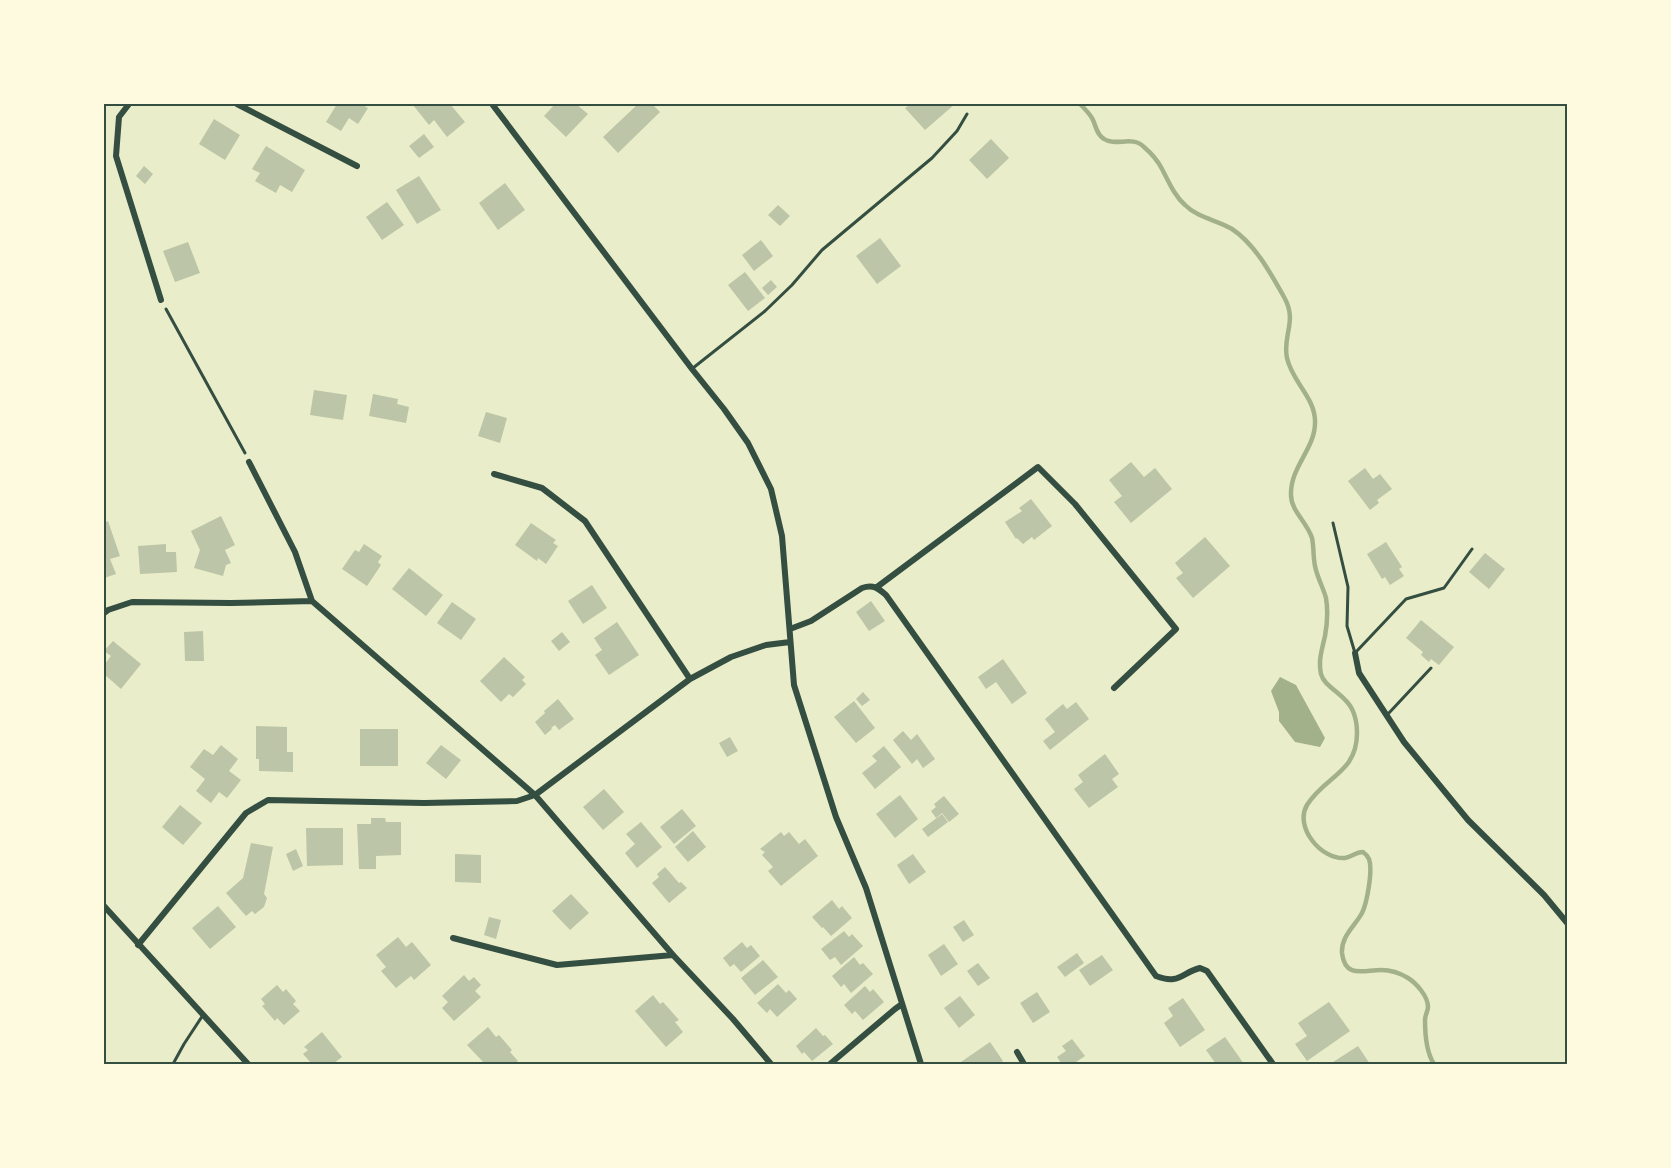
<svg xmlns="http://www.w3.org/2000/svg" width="1671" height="1168" font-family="'Archivo Narrow',sans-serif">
  <rect width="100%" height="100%" fill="#e9edc9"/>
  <path fill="#a3b18a" d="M 1280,677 L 1296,685 L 1325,738 L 1320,747 L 1295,742 L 1279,721 L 1279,712 L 1271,691 Z"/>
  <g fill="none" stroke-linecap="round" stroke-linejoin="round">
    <path stroke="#a3b18a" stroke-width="4.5" d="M 1080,104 C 1084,108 1089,113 1092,118 C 1096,125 1096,134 1104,139 C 1116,147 1132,135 1144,147 C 1151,153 1158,161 1162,169 C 1169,182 1174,195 1185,205 C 1198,218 1217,220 1232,229 C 1255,244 1271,274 1284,297 C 1298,321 1282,336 1287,358 C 1292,382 1316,398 1315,423 C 1315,449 1290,467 1291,495 C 1291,511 1307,522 1312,538 C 1314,547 1313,557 1315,566 C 1317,577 1323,587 1326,598 C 1328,610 1327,625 1325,636 C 1322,649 1318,661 1321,674 C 1324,687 1345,694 1352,709 C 1356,717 1357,724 1357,733 C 1357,773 1325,776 1307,805 C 1294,827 1321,860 1345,858 C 1351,857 1356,852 1363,852 C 1366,854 1367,855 1369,859 C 1373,870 1367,903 1362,913 C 1355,926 1341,936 1342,953 C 1345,979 1364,970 1381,970 C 1390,970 1400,973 1408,978 C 1416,983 1428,996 1428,1007 C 1428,1011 1425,1015 1425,1020 C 1425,1034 1426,1052 1434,1064"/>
  </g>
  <path fill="#bcc5a7" d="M 337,104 L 361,104 L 368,108 L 358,124 L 349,118 L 341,131 L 326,122 Z
    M 415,104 L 450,104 L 465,122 L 447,137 L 434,120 L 429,125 L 413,105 Z
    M 555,104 L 576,104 L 588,114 L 566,137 L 544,116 Z
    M 638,104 L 652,104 L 660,112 L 618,153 L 603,137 Z
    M 911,104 L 955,104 L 925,130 L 905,108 Z
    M 214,119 L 240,135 L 225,160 L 199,144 Z
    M 424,134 L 434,147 L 419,158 L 409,146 Z
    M 991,139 L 1009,158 L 987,179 L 969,160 Z
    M 266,146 L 305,170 L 292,192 L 280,185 L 276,193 L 255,181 L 260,173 L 252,169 Z
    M 144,166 L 153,174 L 145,184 L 136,176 Z
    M 419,176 L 441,210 L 417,224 L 396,190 Z
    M 505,183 L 525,210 L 498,230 L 479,203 Z
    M 387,202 L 404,225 L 382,240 L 366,217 Z
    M 778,205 L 790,216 L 780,226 L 768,215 Z
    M 880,238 L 901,266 L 877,284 L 856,256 Z
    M 761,240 L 773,256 L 754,271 L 742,255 Z
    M 188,242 L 200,273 L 175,282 L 163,251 Z
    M 745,272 L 765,298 L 748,311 L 728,285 Z
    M 771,280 L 777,287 L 768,295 L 762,288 Z
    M 314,390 L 347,395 L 343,420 L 310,415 Z
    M 373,394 L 398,399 L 397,404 L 409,407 L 406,423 L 369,416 Z
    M 486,412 L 507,418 L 500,443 L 478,436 Z
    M 1131,462 L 1144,477 L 1155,468 L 1172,489 L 1131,523 L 1114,502 L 1122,496 L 1109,480 Z
    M 1365,468 L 1373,479 L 1380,474 L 1392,489 L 1377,500 L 1379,503 L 1370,510 L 1348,481 Z
    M 1031,499 L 1052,526 L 1034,540 L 1032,537 L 1023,544 L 1017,538 L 1016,539 L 1005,522 L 1022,511 L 1019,508 Z
    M 221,516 L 235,545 L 225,550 L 231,563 L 226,565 L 223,576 L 194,568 L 200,550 L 191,531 Z
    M 108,521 L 120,556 L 110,559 L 116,574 L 104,578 L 104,523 Z
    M 531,523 L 556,540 L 553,543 L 558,546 L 546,564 L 538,558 L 537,561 L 515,545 Z
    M 1205,537 L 1230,566 L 1193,598 L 1176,578 L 1183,573 L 1175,563 Z
    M 1386,542 L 1402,567 L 1399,569 L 1404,576 L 1390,585 L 1385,577 L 1382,579 L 1367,554 Z
    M 166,544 L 166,552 L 176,552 L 177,572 L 140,574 L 138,546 Z
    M 364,544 L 382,556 L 378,562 L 381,565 L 367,586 L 342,569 L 355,550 L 359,552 Z
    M 1485,553 L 1505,569 L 1489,589 L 1469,572 Z
    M 409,568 L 443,595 L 426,616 L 392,589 Z
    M 592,585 L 607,608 L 583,624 L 568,601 Z
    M 871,601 L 885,621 L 869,631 L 856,612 Z
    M 452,602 L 476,619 L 461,640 L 437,623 Z
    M 1421,620 L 1454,647 L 1439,665 L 1431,659 L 1429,662 L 1421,655 L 1423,652 L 1406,638 Z
    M 617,622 L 639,655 L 609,675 L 595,655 L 602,650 L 594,638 Z
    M 203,631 L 204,661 L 185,661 L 184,632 Z
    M 562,632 L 570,642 L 559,651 L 551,641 Z
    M 113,641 L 141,664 L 121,689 L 104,674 L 104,665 L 111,656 L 104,651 Z
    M 504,657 L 525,677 L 522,680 L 526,684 L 513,697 L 509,694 L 501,702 L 480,681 Z
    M 1003,659 L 1027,693 L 1012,704 L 996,682 L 986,689 L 978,677 Z
    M 863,692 L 870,700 L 862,706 L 856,699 Z
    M 558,699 L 574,719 L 559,730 L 555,725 L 551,728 L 552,729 L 545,735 L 535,722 L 545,713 L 544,711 Z
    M 854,701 L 875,728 L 856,743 L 834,717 Z
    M 1076,702 L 1089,719 L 1050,750 L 1043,741 L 1055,732 L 1045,719 L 1063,704 L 1067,709 Z
    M 256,726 L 287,727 L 287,752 L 293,752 L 293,772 L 259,771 L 259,759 L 256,759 Z
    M 360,729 L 398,729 L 398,766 L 360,766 Z
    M 903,731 L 911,740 L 917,734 L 935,759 L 923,768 L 917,759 L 912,764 L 893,740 Z
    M 730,737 L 738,751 L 727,757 L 719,743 Z
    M 221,745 L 238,759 L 229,771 L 241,780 L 227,798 L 219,792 L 211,803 L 196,791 L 205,779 L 190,767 L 204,749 L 213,755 Z
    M 441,745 L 461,760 L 446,779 L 426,763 Z
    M 884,746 L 901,767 L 875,789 L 862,773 L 877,761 L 872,756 Z
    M 1105,754 L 1119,774 L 1112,779 L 1118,787 L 1089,808 L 1074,789 L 1083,782 L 1078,775 Z
    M 604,789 L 624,812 L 603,830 L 583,807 Z
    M 900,795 L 918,819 L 895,838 L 876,814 Z
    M 944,796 L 959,814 L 949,822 L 942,813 L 936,818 L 931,811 L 936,807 L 934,804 Z
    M 180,805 L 202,823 L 183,845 L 162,827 Z
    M 682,809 L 696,826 L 674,844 L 660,827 Z
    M 942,814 L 948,822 L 928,837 L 922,829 Z
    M 371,818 L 385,818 L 386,822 L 401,822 L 401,855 L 376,856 L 376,869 L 359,869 L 357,824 L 371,824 Z
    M 641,822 L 662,847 L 637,868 L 625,853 L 635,844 L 626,834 Z
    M 306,828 L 343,828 L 343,865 L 307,866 Z
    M 693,831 L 706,847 L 688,862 L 675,847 Z
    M 781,832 L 784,836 L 789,832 L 799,844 L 805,839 L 818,856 L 781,886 L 768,871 L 773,867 L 762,855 L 765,852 L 760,849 Z
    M 251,843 L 273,847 L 264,894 L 267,898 L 264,907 L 255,914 L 252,911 L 246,916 L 226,893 L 243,878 Z
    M 296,849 L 303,866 L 293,871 L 286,854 Z
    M 455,854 L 481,855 L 481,883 L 455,882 Z
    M 913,854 L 926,872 L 909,884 L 897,865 Z
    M 665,867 L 679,883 L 681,882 L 687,888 L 669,903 L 652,883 L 659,877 L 657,874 Z
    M 571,894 L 589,913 L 570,930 L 552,911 Z
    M 832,900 L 839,909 L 842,906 L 852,918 L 831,936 L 823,927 L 822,928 L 812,917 Z
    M 218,906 L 236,927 L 210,949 L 192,928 Z
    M 489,917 L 501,920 L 496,939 L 484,935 Z
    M 964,920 L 974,935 L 963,942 L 953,927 Z
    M 844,931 L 849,937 L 852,934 L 863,946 L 841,965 L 835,957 L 830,960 L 821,949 Z
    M 398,937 L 406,947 L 412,942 L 431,965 L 414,980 L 411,976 L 396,988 L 381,971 L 386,967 L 376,955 Z
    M 742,942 L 747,948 L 751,945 L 760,956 L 741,972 L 734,964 L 730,967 L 723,958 Z
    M 944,944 L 958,964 L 941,976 L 928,955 Z
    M 1077,953 L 1084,963 L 1065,977 L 1057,967 Z
    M 1102,955 L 1113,970 L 1090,986 L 1079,970 Z
    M 854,957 L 860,965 L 863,963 L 873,974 L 851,993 L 844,984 L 841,987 L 832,976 Z
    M 763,960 L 778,977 L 755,995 L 741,978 Z
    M 978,963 L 990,978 L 978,986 L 967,971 Z
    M 464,975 L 469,981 L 474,977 L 481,985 L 475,991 L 481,997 L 454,1021 L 442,1008 L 448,1002 L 442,996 Z
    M 778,984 L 786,993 L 789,990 L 797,999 L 777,1017 L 770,1009 L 767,1013 L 757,1003 Z
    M 277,985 L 283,992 L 286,989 L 296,1001 L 293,1004 L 300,1011 L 284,1025 L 277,1018 L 275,1021 L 262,1006 L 265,1004 L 261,999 Z
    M 865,986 L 870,992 L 873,989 L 884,1002 L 863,1020 L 855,1011 L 852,1014 L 844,1005 Z
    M 1037,992 L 1050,1012 L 1033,1023 L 1020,1003 Z
    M 653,995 L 660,1004 L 663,1002 L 679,1020 L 675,1022 L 683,1032 L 666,1047 L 635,1011 Z
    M 960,996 L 975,1015 L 959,1028 L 944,1008 Z
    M 1183,998 L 1205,1030 L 1180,1047 L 1164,1023 L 1173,1016 L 1168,1008 Z
    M 1329,1002 L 1350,1031 L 1307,1061 L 1295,1044 L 1307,1036 L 1298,1023 Z
    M 488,1027 L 496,1037 L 499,1035 L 512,1050 L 510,1052 L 518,1061 L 513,1064 L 485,1064 L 467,1045 Z
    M 816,1028 L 823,1036 L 825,1035 L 833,1044 L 812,1061 L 804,1052 L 802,1054 L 796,1046 Z
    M 322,1032 L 342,1057 L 333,1064 L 312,1064 L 303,1054 L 308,1050 L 304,1047 Z
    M 1225,1037 L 1244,1064 L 1216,1064 L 1206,1050 Z
    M 1072,1039 L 1085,1056 L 1073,1064 L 1062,1064 L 1057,1057 L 1066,1051 L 1062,1046 Z
    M 990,1042 L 1003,1061 L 998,1064 L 958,1064 Z
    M 1358,1046 L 1370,1064 L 1330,1064 Z"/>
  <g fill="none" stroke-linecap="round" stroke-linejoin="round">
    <path stroke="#344e41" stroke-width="3" d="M 166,309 L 245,453"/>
    <path stroke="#344e41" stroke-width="3" d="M 693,368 L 765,311 L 792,285 L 822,250 L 932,158 L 957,131 L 967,114
      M 1333,523 L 1348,587 L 1347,626 L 1355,653 L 1406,599 L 1444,588 L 1472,549
      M 1388,714 L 1431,668
      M 173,1064 L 184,1044 L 203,1015"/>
    <path stroke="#344e41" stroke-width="6" d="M 129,104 L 119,117 L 116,156 L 161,300
      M 237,104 L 357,166
      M 492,104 L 692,369 L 724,409 L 748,443 L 771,489 L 782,536 L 794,685 L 836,817 L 866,888 L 921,1064
      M 249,462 L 295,552 L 312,601 L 535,795 L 673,955 L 733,1019 L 771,1064
      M 494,474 L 542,488 L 585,521 L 690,679
      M 877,587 L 1038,467 L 1075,504 L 1176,629 L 1114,688
      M 104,613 L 108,610 L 132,602 L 231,603 L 312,601
      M 790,629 L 811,621 L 862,588 C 873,584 878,588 886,595 L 1156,976 C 1179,985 1181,973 1200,968 L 1207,971 L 1273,1064
      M 1355,653 L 1359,673 L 1404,742 L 1468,820 L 1544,895 L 1568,924
      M 104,906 L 248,1064
      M 453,938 L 557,965 L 673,955
      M 138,945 L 246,813 L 268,800 L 424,803 L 517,801 L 535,795 L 690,679 L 731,657 L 766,645 L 790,642
      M 1017,1052 L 1024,1064
      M 830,1064 L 895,1009 L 902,1004"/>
  </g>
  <rect width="1671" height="1168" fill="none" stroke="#fefae0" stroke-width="210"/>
  <rect x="105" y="105" width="1461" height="958" fill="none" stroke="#344e41" stroke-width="2"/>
</svg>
